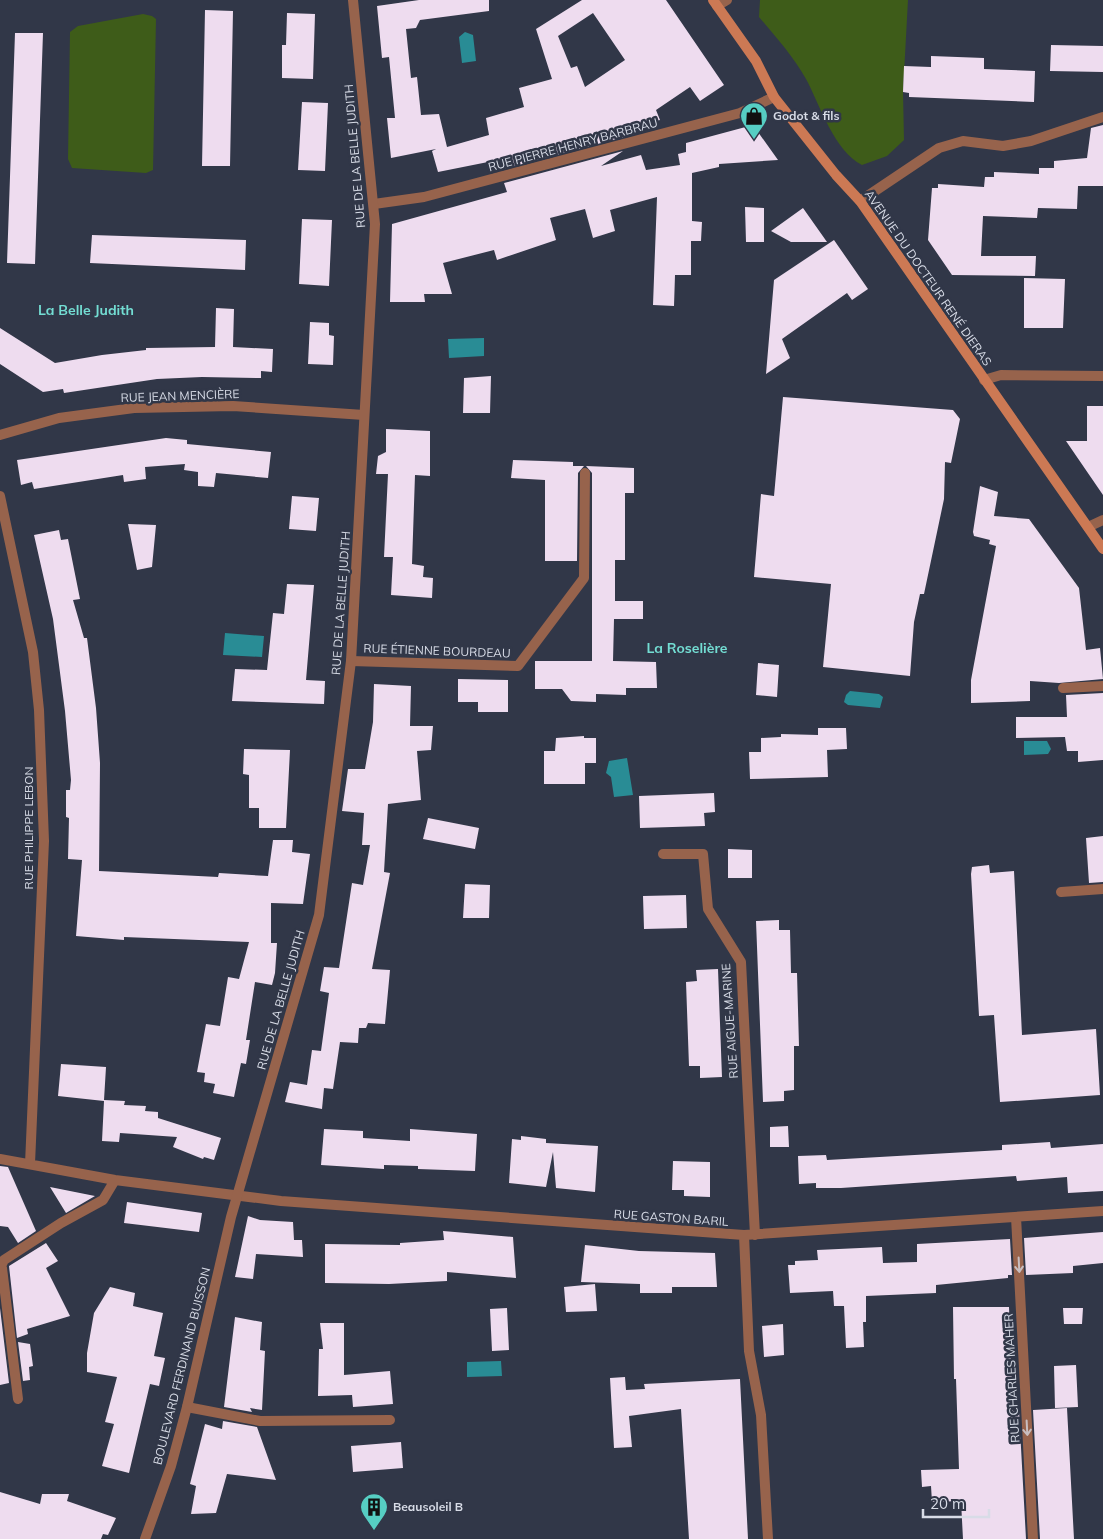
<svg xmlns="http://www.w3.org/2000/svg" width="1103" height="1539" font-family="Mulish,sans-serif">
  <rect width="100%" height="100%" fill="#313748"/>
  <path fill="#3e5c19" d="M 760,0 L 908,0 L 903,92 L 904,140 L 887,156 L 862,165 C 834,151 820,105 806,79 C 793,56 775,36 759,17 Z
    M 143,14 L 152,16 L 156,19 L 153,170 L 146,173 L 72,168 L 68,159 L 70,32 L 78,26 Z"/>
  <path fill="#298c95" d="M 465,32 L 473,35 L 476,61 L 462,63 L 459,37 Z
    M 484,338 L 484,356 L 449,358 L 448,339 Z
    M 225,633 L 264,636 L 262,657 L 223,655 Z
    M 850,691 L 879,694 L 883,697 L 880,708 L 848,705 L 844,702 L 846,695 Z
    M 1024,741 L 1047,741 L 1051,749 L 1048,754 L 1024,755 Z
    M 627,758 L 633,795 L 614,797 L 611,777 L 606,773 L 609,761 Z
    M 501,1361 L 502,1376 L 467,1377 L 467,1362 Z"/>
  <path fill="#eedcef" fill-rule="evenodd" d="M 419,0 L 489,0 L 489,11 L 420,20 L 416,28 L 406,29 L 411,78 L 417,77 L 421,115 L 439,114 L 447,147 L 489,135 L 486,118 L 524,107 L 519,88 L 552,79 L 536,29 L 582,0 L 666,0 L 724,85 L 700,101 L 690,87 L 656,110 L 660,120 L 633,127 L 635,134 L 500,170 L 498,160 L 438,172 L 432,151 L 436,149 L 391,158 L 387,118 L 395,118 L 389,57 L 382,58 L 377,6 ZM 593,13 L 625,60 L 585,87 L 577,66 L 571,68 L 558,36 Z
    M 205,10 L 233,11 L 230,166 L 202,166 Z
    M 287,13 L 315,14 L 313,79 L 282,78 L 282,45 L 286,45 Z
    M 15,33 L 43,33 L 35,264 L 7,263 Z
    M 1051,45 L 1103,46 L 1103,72 L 1050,71 Z
    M 931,56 L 984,58 L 984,69 L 1035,71 L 1034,102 L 909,97 L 909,93 L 903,92 L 904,66 L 931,67 Z
    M 302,102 L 328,103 L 325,171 L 298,170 Z
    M 753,125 L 778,160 L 719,164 L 719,167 L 692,173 L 692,221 L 702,222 L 701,241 L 691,241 L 691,275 L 675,275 L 674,306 L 653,305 L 657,197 L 610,210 L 615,231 L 593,238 L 585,209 L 550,218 L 556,240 L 497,260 L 494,250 L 443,263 L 452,294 L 424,294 L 425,302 L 390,302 L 392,224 L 507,192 L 504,183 L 623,151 L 601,166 L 641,155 L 646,170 L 680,165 L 678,154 L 686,152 L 686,143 Z
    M 1103,125 L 1103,186 L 1078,186 L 1077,209 L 1038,208 L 1037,218 L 983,216 L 981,256 L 1036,256 L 1035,276 L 952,275 L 928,240 L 932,188 L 938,188 L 938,184 L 984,187 L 985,177 L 994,177 L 994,172 L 1039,174 L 1039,168 L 1054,168 L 1054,161 L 1087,158 L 1091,128 Z
    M 745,207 L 764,208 L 764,242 L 746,242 Z
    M 803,208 L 827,242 L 791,242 L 771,231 Z
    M 302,219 L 332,220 L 329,286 L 299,284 Z
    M 92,235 L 246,240 L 245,270 L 90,263 Z
    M 834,240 L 868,289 L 852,300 L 847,293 L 782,339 L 790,358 L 766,374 L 774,280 Z
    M 1024,278 L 1065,279 L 1063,328 L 1024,328 Z
    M 216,308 L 234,309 L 233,347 L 273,349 L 272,372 L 261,371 L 261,378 L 202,377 L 157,379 L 64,393 L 63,389 L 43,392 L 0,364 L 0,328 L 55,363 L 102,355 L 146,350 L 146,348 L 215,347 Z
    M 310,322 L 329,323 L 329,335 L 334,336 L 333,365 L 308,364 Z
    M 491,376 L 490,413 L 463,413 L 464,378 Z
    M 783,397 L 953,410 L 960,419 L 951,463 L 945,462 L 944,499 L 924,594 L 920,594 L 914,622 L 910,676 L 823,667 L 831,584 L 754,577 L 761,494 L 774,496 Z
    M 1087,406 L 1103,406 L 1103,495 L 1066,441 L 1087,441 Z
    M 386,429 L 430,431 L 430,476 L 415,475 L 412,564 L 424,566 L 423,577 L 433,578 L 432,598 L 391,595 L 393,557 L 384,557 L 388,474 L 376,474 L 378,456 L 386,452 Z
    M 166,438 L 187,440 L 187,444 L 271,452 L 268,478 L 216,473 L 214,487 L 198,486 L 198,472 L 184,470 L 185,464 L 145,467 L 146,479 L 124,482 L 123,475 L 34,489 L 32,482 L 21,485 L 17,460 Z
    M 513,460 L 573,462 L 573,466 L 584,466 L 578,473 L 577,561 L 545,561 L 545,480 L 511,478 Z
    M 586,466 L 634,468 L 634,493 L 625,493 L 625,560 L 615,560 L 615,601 L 643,601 L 643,619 L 614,619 L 613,661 L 656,662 L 657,688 L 626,688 L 626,695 L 596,694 L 596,702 L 571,701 L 562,689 L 535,689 L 535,661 L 592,661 L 592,473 Z
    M 980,486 L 998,492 L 994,516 L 1029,519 L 1079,588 L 1086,650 L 1100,648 L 1103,679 L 1059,683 L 1030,681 L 1030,701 L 971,703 L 971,680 L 996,546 L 989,544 L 990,540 L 974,536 L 973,532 Z
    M 292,496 L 319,498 L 316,531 L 289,529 Z
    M 128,524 L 156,525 L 152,567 L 137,570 Z
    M 59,530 L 61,540 L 68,539 L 80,599 L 73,600 L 84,638 L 87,638 L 96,708 L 100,763 L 99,871 L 218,877 L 219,873 L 268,876 L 273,840 L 293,840 L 292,852 L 310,854 L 303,904 L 271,903 L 271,943 L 277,943 L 275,973 L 272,985 L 255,982 L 246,1040 L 250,1040 L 246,1064 L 241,1063 L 234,1097 L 213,1093 L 215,1084 L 204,1082 L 205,1073 L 197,1072 L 206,1024 L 220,1026 L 228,977 L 239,979 L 249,942 L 124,937 L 124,940 L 76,936 L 82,860 L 68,859 L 69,818 L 66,817 L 66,790 L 70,790 L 71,780 L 65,711 L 53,619 L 34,535 Z
    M 287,584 L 314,585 L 306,680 L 325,681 L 324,704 L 232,701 L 235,669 L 267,670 L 273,613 L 284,614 Z
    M 758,663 L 779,665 L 777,697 L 756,695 Z
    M 458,679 L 508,680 L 508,712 L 478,712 L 478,702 L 458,702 Z
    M 374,684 L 411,686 L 410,726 L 433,726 L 431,750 L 417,751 L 421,800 L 388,804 L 384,872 L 390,873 L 372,969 L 390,970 L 385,1024 L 368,1023 L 366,1028 L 359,1028 L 358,1043 L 340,1042 L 333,1089 L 324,1088 L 322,1109 L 285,1102 L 290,1082 L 307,1085 L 312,1050 L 321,1051 L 329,993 L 320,991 L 324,967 L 339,968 L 352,883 L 363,885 L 370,845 L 362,845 L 364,813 L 342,811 L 348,769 L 365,769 L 373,722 Z
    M 1103,693 L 1103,760 L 1078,762 L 1078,751 L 1067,751 L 1065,737 L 1016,738 L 1016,717 L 1067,717 L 1066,695 Z
    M 818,728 L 846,728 L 847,749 L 827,750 L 828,777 L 750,779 L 749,752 L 761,752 L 761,738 L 781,737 L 781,734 L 818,735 Z
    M 584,736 L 584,738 L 596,738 L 596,763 L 585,763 L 585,784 L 544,784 L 544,751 L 555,751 L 556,738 Z
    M 244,749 L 290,750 L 286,828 L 259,828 L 259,808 L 249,808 L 249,775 L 243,774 Z
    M 714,793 L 715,812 L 704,813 L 705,826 L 640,828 L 639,796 Z
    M 428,818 L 479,828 L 475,849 L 423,839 Z
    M 1103,836 L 1103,882 L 1089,883 L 1086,838 Z
    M 728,849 L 752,850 L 752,878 L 728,878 Z
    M 989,865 L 990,873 L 1014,871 L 1022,1035 L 1096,1029 L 1100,1095 L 1000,1102 L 994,1015 L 979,1016 L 971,874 L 972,867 Z
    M 465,884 L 490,885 L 489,918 L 463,918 Z
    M 686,895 L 687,928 L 644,929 L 643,896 Z
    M 779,920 L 779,930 L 790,930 L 791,973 L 797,973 L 799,1046 L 794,1046 L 794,1090 L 784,1091 L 784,1101 L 763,1102 L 756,921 Z
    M 718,969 L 722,1077 L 700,1078 L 700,1066 L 689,1066 L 686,982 L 697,981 L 696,970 Z
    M 61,1064 L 106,1067 L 104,1100 L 125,1101 L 124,1105 L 146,1106 L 145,1111 L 158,1112 L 158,1118 L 221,1138 L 214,1160 L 204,1157 L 203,1159 L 173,1147 L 177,1137 L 120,1133 L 119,1142 L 102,1141 L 104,1101 L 58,1096 Z
    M 788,1126 L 789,1147 L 770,1147 L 770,1127 Z
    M 324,1129 L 363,1131 L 363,1138 L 410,1141 L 410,1129 L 477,1134 L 475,1171 L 418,1169 L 418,1166 L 384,1165 L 384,1169 L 321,1165 Z
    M 521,1136 L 546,1139 L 546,1143 L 598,1146 L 595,1192 L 556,1188 L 553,1152 L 546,1187 L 509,1183 L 512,1139 L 521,1140 Z
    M 1050,1142 L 1051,1148 L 1103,1144 L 1103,1191 L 1068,1193 L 1067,1177 L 1017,1181 L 1016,1176 L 841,1188 L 816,1188 L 816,1183 L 799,1184 L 798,1156 L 826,1155 L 827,1160 L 1002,1150 L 1002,1145 Z
    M 673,1161 L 710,1162 L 710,1197 L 684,1196 L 684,1190 L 672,1190 Z
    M 0,1166 L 8,1167 L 36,1231 L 18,1243 L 8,1227 L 0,1226 Z
    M 50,1187 L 95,1196 L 66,1213 Z
    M 127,1202 L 202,1213 L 199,1232 L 124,1223 Z
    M 248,1216 L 260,1220 L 293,1222 L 294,1240 L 302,1240 L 303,1257 L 256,1254 L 253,1279 L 235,1277 Z
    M 443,1231 L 513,1237 L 516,1278 L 447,1272 L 447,1281 L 389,1284 L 325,1283 L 325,1244 L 400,1245 L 400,1243 L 444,1240 Z
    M 1103,1232 L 1103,1263 L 1073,1266 L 1073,1273 L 1026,1275 L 1024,1238 Z
    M 1010,1239 L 1012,1275 L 1008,1275 L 1008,1278 L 936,1285 L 936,1293 L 866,1296 L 866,1322 L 863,1322 L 864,1347 L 846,1348 L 844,1306 L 834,1306 L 833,1291 L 790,1293 L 788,1265 L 795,1265 L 795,1261 L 818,1260 L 817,1250 L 882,1247 L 883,1263 L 917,1262 L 917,1244 Z
    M 46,1243 L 58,1261 L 46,1268 L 70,1316 L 27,1329 L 28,1334 L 17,1338 L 9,1266 Z
    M 585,1245 L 639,1251 L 715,1253 L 717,1287 L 672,1287 L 672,1293 L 640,1293 L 640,1284 L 581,1282 Z
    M 595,1284 L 597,1311 L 566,1312 L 564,1287 Z
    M 110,1287 L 135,1293 L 133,1306 L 163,1313 L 154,1356 L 165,1358 L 159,1386 L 150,1384 L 129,1473 L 102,1466 L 114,1424 L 105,1422 L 117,1377 L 87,1372 L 87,1353 L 94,1313 Z
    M 953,1307 L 1009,1307 L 1013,1411 L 1019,1411 L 1026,1539 L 963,1539 L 961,1501 L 932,1502 L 931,1486 L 922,1487 L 921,1470 L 959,1469 L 956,1379 L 954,1379 Z
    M 0,1308 L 9,1383 L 0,1385 Z
    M 507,1308 L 509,1350 L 492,1351 L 490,1309 Z
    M 1063,1308 L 1083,1308 L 1082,1324 L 1064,1324 Z
    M 235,1317 L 262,1322 L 260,1350 L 265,1351 L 262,1410 L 250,1408 L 252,1412 L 224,1407 Z
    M 320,1323 L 344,1323 L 344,1375 L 390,1371 L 393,1404 L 353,1407 L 352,1395 L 318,1396 L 319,1349 L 323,1349 Z
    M 783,1324 L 784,1355 L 764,1357 L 762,1326 Z
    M 18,1342 L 30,1344 L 33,1366 L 29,1367 L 30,1380 L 23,1381 Z
    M 1076,1365 L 1078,1407 L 1055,1408 L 1054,1366 Z
    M 625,1377 L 626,1390 L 645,1389 L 644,1384 L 740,1379 L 748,1539 L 689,1539 L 681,1409 L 629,1416 L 632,1447 L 614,1448 L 610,1378 Z
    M 1067,1408 L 1074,1539 L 1040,1539 L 1033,1410 Z
    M 223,1421 L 257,1427 L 276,1480 L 227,1474 L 216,1513 L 191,1514 L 196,1486 L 190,1484 L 205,1424 L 222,1429 Z
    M 401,1442 L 403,1468 L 353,1472 L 351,1446 Z
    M 0,1492 L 40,1504 L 42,1494 L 69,1494 L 67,1501 L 116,1518 L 108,1535 L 103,1534 L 101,1539 L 0,1539 Z"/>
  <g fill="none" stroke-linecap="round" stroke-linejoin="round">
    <path stroke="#97634c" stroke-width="10" d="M 717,6 L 727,0
      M 1063,688 L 1103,686
      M 1061,892 L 1103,889"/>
    <path stroke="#97634c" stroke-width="10" d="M 860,201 L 939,148 L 963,141 L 1003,146 L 1031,141 L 1103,117
      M 374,204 L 424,197 L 740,113 L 774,97
      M 984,380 L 1001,375 L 1103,376
      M 0,435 L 59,418 L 134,408 L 233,406 L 364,415
      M 0,496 L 33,652 L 39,710 L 44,841 L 30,1164
      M 1088,527 L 1103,520
      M 351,661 L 518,666 L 584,578 L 585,473
      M 663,854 L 703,854 L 708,909 L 741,962 L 755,1235
      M 0,1159 L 115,1180 L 281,1201 L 744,1235 L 1103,1211
      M 1016,1217 L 1033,1539
      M 744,1235 L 749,1351 L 761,1415 L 768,1539
      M 0,1268 L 4,1260 L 61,1223 L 103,1200 L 115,1180
      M 2,1268 L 18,1399
      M 187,1407 L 260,1421 L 390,1420"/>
    <path stroke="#97634c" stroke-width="10" d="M 145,1539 L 171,1466 L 187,1407 L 231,1217 L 319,915 L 323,883 L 351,661 L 375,224 L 353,0"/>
    <path stroke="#cc7954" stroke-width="10" d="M 713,0 L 756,61 L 774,97 L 836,175 L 860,201 L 1103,549"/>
  </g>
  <defs><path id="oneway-shaft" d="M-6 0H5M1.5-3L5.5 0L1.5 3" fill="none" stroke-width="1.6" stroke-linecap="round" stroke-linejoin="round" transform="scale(1.25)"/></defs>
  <g stroke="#c8bec0">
    <use href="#oneway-shaft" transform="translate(1019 1265) rotate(87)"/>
    <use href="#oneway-shaft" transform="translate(1027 1428) rotate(87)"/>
  </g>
  <defs>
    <g id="shop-pin" transform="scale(1.4375)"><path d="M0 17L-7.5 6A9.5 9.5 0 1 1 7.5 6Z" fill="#56cec3" stroke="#313748"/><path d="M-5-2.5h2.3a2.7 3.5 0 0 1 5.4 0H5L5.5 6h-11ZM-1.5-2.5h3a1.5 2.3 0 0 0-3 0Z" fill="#111"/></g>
    <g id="building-pin" transform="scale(1.4375)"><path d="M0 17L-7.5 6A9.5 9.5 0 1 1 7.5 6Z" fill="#56cec3" stroke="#313748"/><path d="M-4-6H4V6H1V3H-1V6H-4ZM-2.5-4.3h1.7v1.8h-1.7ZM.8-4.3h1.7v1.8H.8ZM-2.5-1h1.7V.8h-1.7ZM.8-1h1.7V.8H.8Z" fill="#111"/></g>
  </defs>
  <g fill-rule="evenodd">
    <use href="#shop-pin" x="754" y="116"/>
    <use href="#building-pin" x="374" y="1507"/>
  </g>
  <g text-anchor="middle" stroke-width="5" stroke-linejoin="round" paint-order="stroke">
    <g font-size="12" font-weight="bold" fill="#d8dce7" stroke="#313748" text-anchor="start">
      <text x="773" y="120">Godot &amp; fils</text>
      <text x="393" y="1511">Beausoleil B</text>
    </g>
    <g font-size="12" fill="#d8dce7" stroke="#313748">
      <text transform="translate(573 145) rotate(-15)" y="4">RUE PIERRE HENRY BARBRAU</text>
      <text transform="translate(355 156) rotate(-95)" y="4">RUE DE LA BELLE JUDITH</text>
      <text transform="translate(928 278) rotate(55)" y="4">AVENUE DU DOCTEUR RENÉ DIERAS</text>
      <text transform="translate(180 396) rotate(-2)" y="4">RUE JEAN MENCIÈRE</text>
      <text transform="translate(341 603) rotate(-86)" y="4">RUE DE LA BELLE JUDITH</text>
      <text transform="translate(437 651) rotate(2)" y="4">RUE ÉTIENNE BOURDEAU</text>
      <text transform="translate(29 828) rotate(-90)" y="4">RUE PHILIPPE LEBON</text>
      <text transform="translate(281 1000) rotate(-74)" y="4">RUE DE LA BELLE JUDITH</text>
      <text transform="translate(730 1021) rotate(-94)" y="4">RUE AIGUE-MARINE</text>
      <text transform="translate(671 1218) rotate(4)" y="4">RUE GASTON BARIL</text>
      <text transform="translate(182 1366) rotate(-76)" y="4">BOULEVARD FERDINAND BUISSON</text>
      <text transform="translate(1012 1378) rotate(-93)" y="4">RUE CHARLES MAHER</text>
    </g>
    <g font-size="14" font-weight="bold" fill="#73ddd3" stroke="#313748">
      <text x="86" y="315">La Belle Judith</text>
      <text x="687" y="653">La Roselière</text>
    </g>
  </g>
  <path d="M923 1509v8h66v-8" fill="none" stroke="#d8dce7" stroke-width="2.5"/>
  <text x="930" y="1509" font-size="15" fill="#d8dce7" stroke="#313748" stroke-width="4" paint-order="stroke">20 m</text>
</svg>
